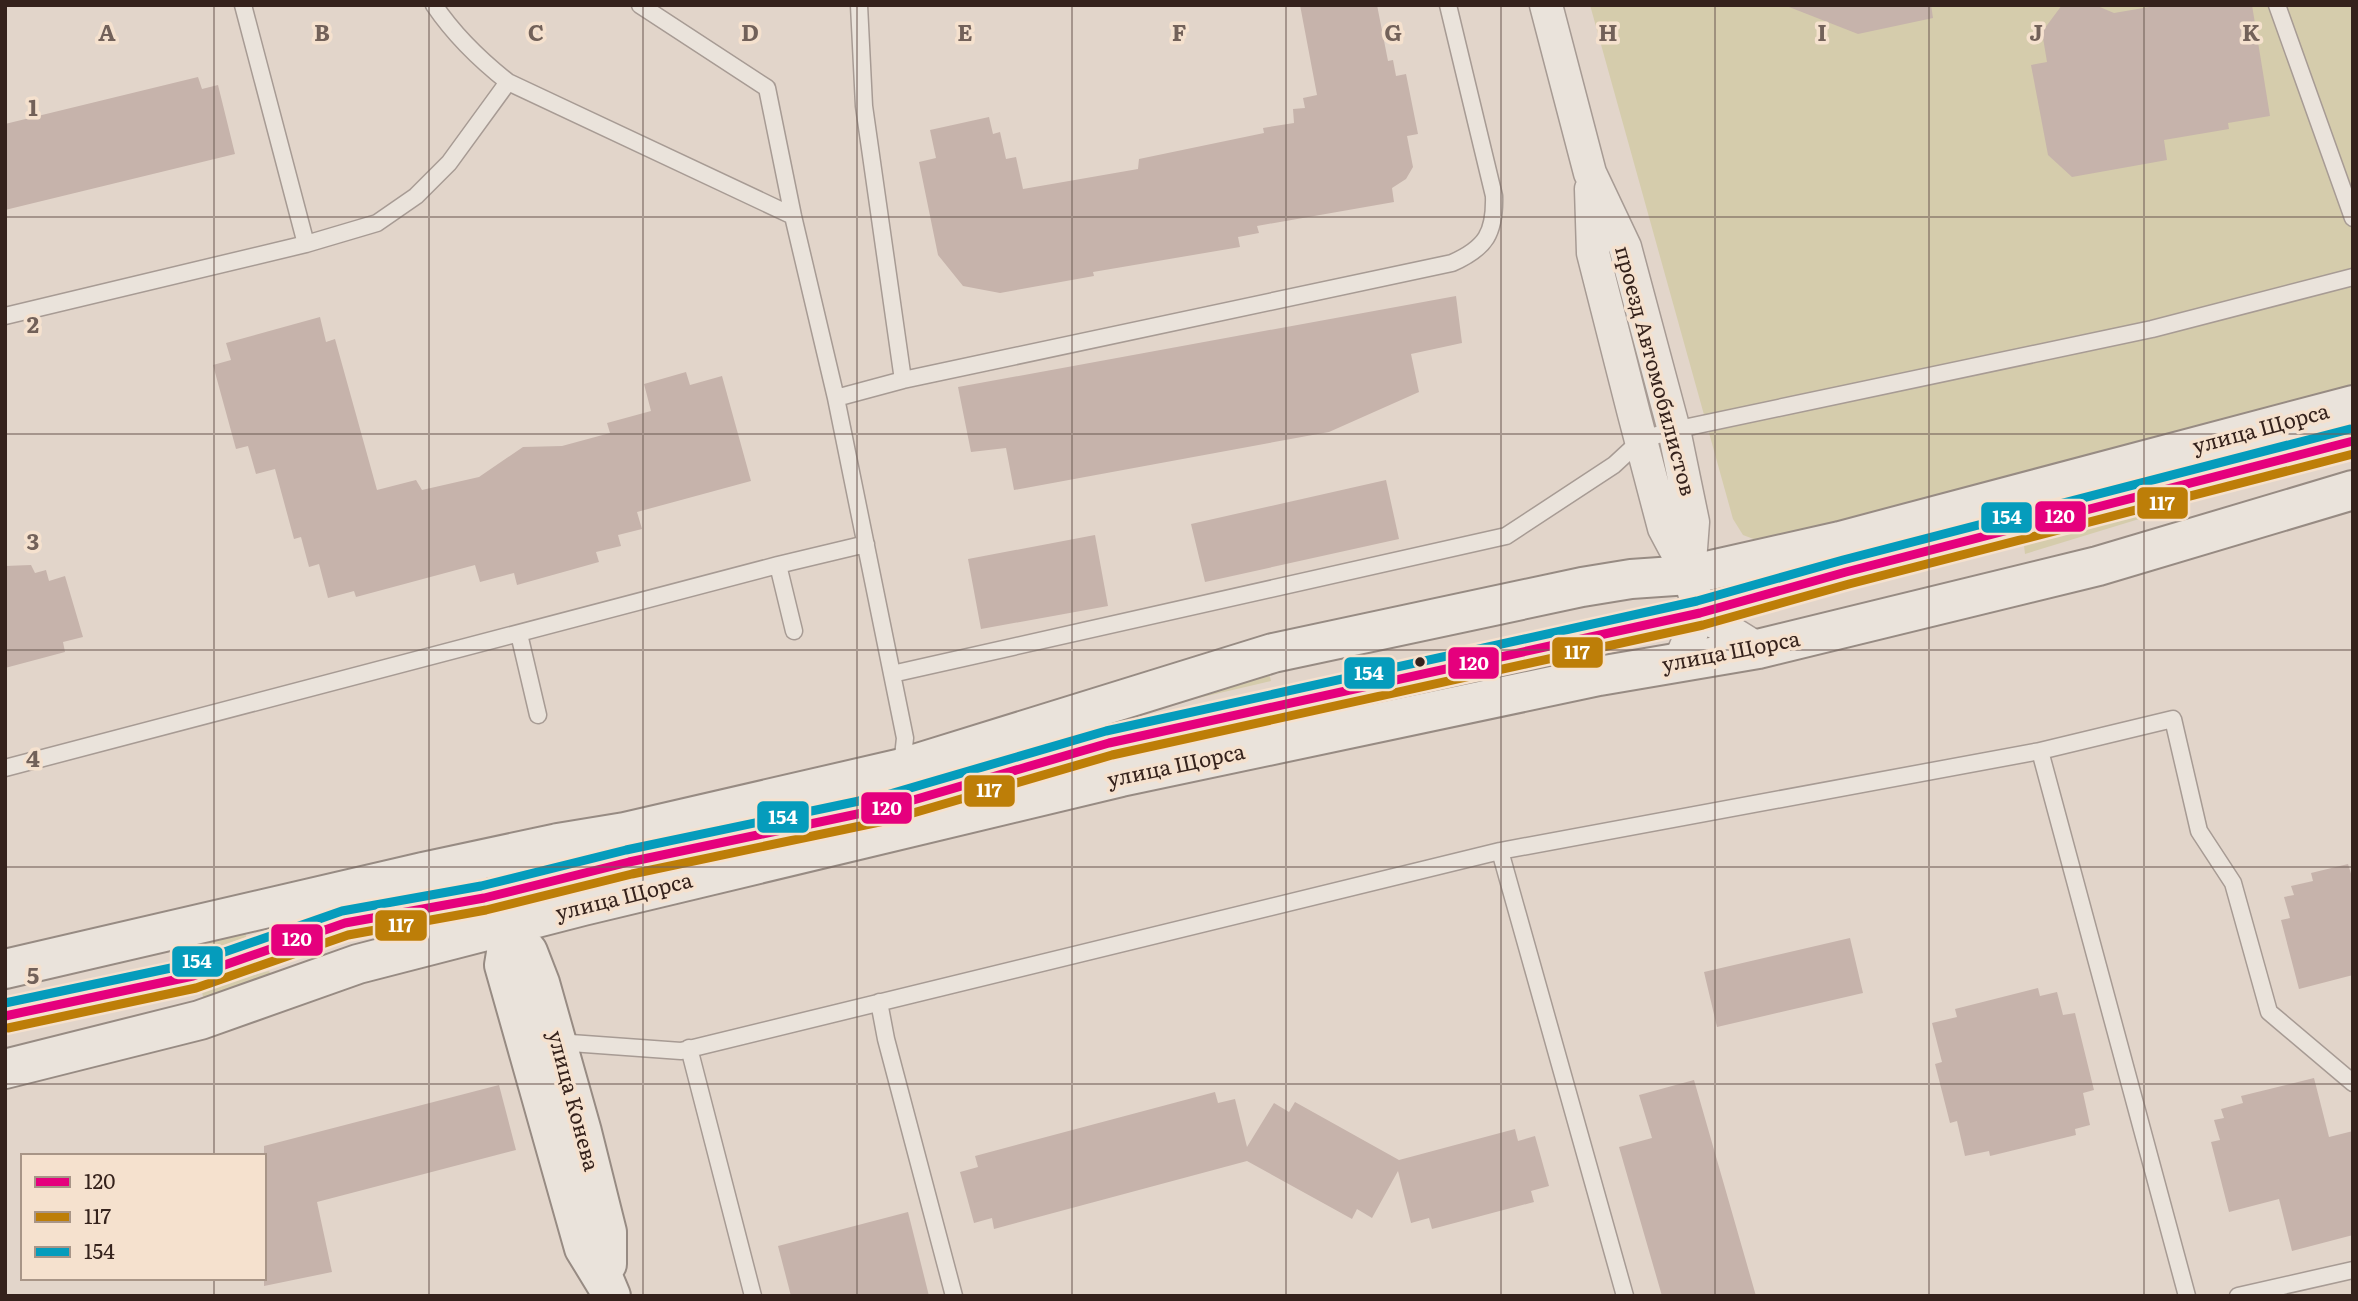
<svg xmlns="http://www.w3.org/2000/svg" width="2358" height="1301" font-family="Literata,serif">
  <rect width="100%" height="100%" fill="#e2d5ca"/>
  <path fill="#d5ccac" d="M 1590,5 L 2353,5 L 2353,390 L 1764,543 L 1743,535 L 1733,519 Z
    M 2147,508 L 2149,516 L 2025,554 L 2023,537 Z
    M 1267,664 L 1271,681 L 1181,702 L 1180,693 Z
    M 245,929 L 246,937 L 192,957 L 188,940 Z
    M 269,971 L 273,978 L 205,1005 L 201,988 Z"/>
  <path fill="#c6b3ab" d="M 1300,5 L 1377,5 L 1388,61 L 1393,60 L 1396,76 L 1406,74 L 1418,134 L 1407,136 L 1413,167 L 1406,179 L 1392,188 L 1394,202 L 1257,226 L 1259,233 L 1238,237 L 1240,247 L 1093,272 L 1094,276 L 1000,293 L 963,286 L 938,255 L 919,162 L 936,158 L 930,130 L 989,117 L 993,134 L 1000,132 L 1006,159 L 1016,157 L 1023,189 L 1138,169 L 1139,159 L 1264,133 L 1263,128 L 1294,123 L 1293,109 L 1305,108 L 1303,98 L 1317,95 Z
    M 1790,5 L 1931,5 L 1933,18 L 1858,34 L 1789,7 Z
    M 2062,5 L 2095,5 L 2114,13 L 2161,5 L 2252,5 L 2270,116 L 2228,123 L 2229,129 L 2164,140 L 2167,160 L 2072,177 L 2048,155 L 2031,65 L 2047,62 L 2042,32 Z
    M 198,77 L 202,89 L 218,85 L 235,154 L 5,210 L 5,124 Z
    M 1456,296 L 1462,343 L 1411,354 L 1419,392 L 1329,432 L 1014,490 L 1006,448 L 971,452 L 958,387 Z
    M 320,317 L 326,342 L 335,339 L 377,490 L 416,480 L 422,490 L 479,477 L 523,447 L 562,446 L 610,433 L 607,423 L 651,411 L 644,384 L 686,372 L 690,385 L 722,376 L 751,481 L 637,512 L 642,529 L 618,535 L 621,546 L 596,552 L 599,562 L 517,585 L 514,573 L 480,582 L 475,565 L 356,597 L 354,591 L 328,598 L 319,564 L 309,567 L 301,537 L 294,539 L 275,469 L 256,474 L 248,446 L 236,449 L 213,365 L 231,360 L 226,343 Z
    M 1386,480 L 1399,539 L 1205,582 L 1191,524 Z
    M 1095,535 L 1108,606 L 981,629 L 968,559 Z
    M 31,565 L 35,573 L 46,570 L 49,581 L 65,576 L 83,637 L 63,642 L 65,652 L 5,668 L 5,566 Z
    M 2348,864 L 2353,880 L 2353,975 L 2299,989 L 2281,920 L 2290,918 L 2284,897 L 2294,895 L 2291,886 L 2313,881 L 2311,873 Z
    M 1850,938 L 1863,993 L 1717,1027 L 1704,972 Z
    M 2038,988 L 2040,996 L 2057,992 L 2063,1015 L 2075,1013 L 2094,1090 L 2083,1093 L 2090,1125 L 2075,1129 L 2076,1135 L 1990,1156 L 1989,1151 L 1965,1156 L 1957,1121 L 1950,1123 L 1935,1064 L 1942,1062 L 1932,1023 L 1957,1017 L 1955,1009 Z
    M 2314,1078 L 2329,1137 L 2353,1131 L 2353,1235 L 2292,1251 L 2279,1199 L 2229,1212 L 2211,1142 L 2220,1140 L 2214,1120 L 2224,1118 L 2221,1109 L 2243,1103 L 2241,1096 Z
    M 1694,1080 L 1756,1296 L 1662,1296 L 1619,1147 L 1652,1138 L 1639,1095 Z
    M 499,1085 L 516,1150 L 317,1202 L 332,1272 L 264,1286 L 264,1146 Z
    M 1215,1092 L 1218,1103 L 1235,1099 L 1247,1147 L 1274,1103 L 1289,1112 L 1295,1102 L 1399,1160 L 1515,1129 L 1518,1141 L 1535,1136 L 1549,1186 L 1531,1191 L 1534,1202 L 1432,1229 L 1429,1218 L 1411,1223 L 1398,1171 L 1372,1218 L 1357,1209 L 1352,1219 L 1247,1161 L 994,1229 L 992,1218 L 974,1223 L 960,1172 L 978,1167 L 975,1156 Z
    M 908,1212 L 929,1296 L 791,1296 L 778,1246 Z"/>
  <g fill="none" stroke-linecap="round" stroke-linejoin="round">
    <g stroke="#a79b94" stroke-width="19">
      <path id="lane" d="M 243,5 L 306,244
        M 434,5 C 455,36 480,60 508,82 L 793,216
        M 640,5 L 767,88 L 793,216 L 836,398 L 905,738 L 902,766
        M 859,5 L 864,106 L 903,380
        M 2277,5 L 2353,218
        M 5,316 L 306,244 L 377,223 L 416,196 L 449,163 L 508,82
        M 836,398 L 903,380 L 1452,263 C 1486,248 1495,233 1494,196 L 1448,5
        M 778,565 L 794,631
        M 519,634 L 538,715
        M 892,674 L 1506,536 L 1614,465 L 1641,440 L 1674,430 L 2152,329 L 2353,277
        M 2040,751 L 2187,1296
        M 5,768 L 778,565 L 866,544
        M 1500,851 L 1625,1296
        M 879,1002 L 886,1039 L 954,1296
        M 557,1042 L 681,1051 L 1500,851 L 2040,751 L 2173,719 L 2199,831 L 2233,883 L 2269,1012 L 2353,1083
        M 689,1048 L 753,1296
        M 2238,1296 L 2353,1270"/>
    </g>
    <g stroke="#a79b94" stroke-width="35">
      <path id="street" d="M 1546,5 L 1590,173 L 1625,247 L 1674,430 L 1693,522 L 1689,575
        M 1591,189 L 1593,253 L 1634,414 L 1664,528 L 1689,575 L 1700,613 L 1679,663
        M 1700,613 L 1758,649
        M 5,1016 L 193,976 L 345,923 L 484,898 L 629,862 L 886,808 L 1109,743 L 1700,613 L 1846,572 L 2353,441"/>
    </g>
    <g stroke="#978b83" stroke-width="42">
      <path id="secondary" d="M 558,843 L 516,891 L 504,965 L 584,1248 L 606,1284 L 611,1296
        M 423,872 L 484,898 L 528,952 L 540,983 L 582,1132 L 607,1232 L 607,1264
        M 5,969 L 423,872 L 558,843 L 625,832 L 902,768 L 1273,653 L 1582,587 L 1631,579 L 1689,575 L 1840,541 L 2353,405
        M 5,1069 L 200,1020 L 358,964 L 583,906 L 1121,777 L 1599,676 L 1758,649 L 2098,566 L 2353,490"/>
    </g>
    <use href="#lane" stroke="#eae3db" stroke-width="16"/>
    <use href="#street" stroke="#eae3db" stroke-width="32"/>
    <use href="#secondary" stroke="#eae3db" stroke-width="38"/>
    <g stroke="#f5e1ce" stroke-width="14">
      <path id="bus-1" d="M 5,1016 L 193,976 L 345,923 L 484,898 L 629,862 L 886,808 L 1109,743 L 1700,613 L 1846,572 L 2353,441"/>
    </g>
    <g stroke="#f5e1ce" stroke-width="14">
      <path id="bus-2" d="M 8,1028 L 196,988 L 348,935 L 486,910 L 632,874 L 889,820 L 1112,755 L 1703,625 L 1849,584 L 2353,454"/>
    </g>
    <g stroke="#f5e1ce" stroke-width="14">
      <path id="bus-3" d="M 5,1003 L 190,964 L 342,911 L 481,886 L 626,850 L 883,796 L 1106,731 L 1697,601 L 1843,560 L 2350,429"/>
    </g>
    <use href="#bus-1" stroke="#e5007d" stroke-width="9"/>
    <use href="#bus-2" stroke="#bd7e08" stroke-width="9"/>
    <use href="#bus-3" stroke="#059cbc" stroke-width="9"/>
  </g>
  <path fill="none" stroke="#726159" stroke-width="2" stroke-opacity="0.55" d="M 214,5 L 214,1156M 429,5 L 429,1296M 643,5 L 643,1296M 857,5 L 857,1296M 1072,5 L 1072,1296M 1286,5 L 1286,1296M 1501,5 L 1501,1296M 1715,5 L 1715,1296M 1929,5 L 1929,1296M 2144,5 L 2144,1296M 5,217 L 2353,217M 5,434 L 2353,434M 5,650 L 2353,650M 5,867 L 2353,867M 5,1084 L 2353,1084M 214,1278 L 214,1296"/>
  <circle fill="#35221c" stroke="#f5e1ce" stroke-width="2.5" cx="1420" cy="662" r="6"/>
  <g text-anchor="middle" stroke-width="7" stroke-linejoin="round" paint-order="stroke">
    <g font-size="21" fill="#35221c" stroke="#f5e1ce">
      <text transform="translate(1655 371) rotate(75)" y="7">проезд Автомобилистов</text>
      <text transform="translate(2261 429) rotate(-15)" y="7">улица Щорса</text>
      <text transform="translate(1731 652) rotate(-11)" y="7">улица Щорса</text>
      <text transform="translate(1176 766) rotate(-12)" y="7">улица Щорса</text>
      <text transform="translate(624 897) rotate(-14)" y="7">улица Щорса</text>
      <text transform="translate(573 1101) rotate(75)" y="7">улица Конева</text>
    </g>
  </g>
  <g font-size="23" text-anchor="middle" font-weight="bold" fill="#726159" stroke="#f5e1ce" stroke-width="7" stroke-linejoin="round" paint-order="stroke">
    <text x="107" y="41">A</text>
    <text x="322" y="41">B</text>
    <text x="536" y="41">C</text>
    <text x="750" y="41">D</text>
    <text x="965" y="41">E</text>
    <text x="1179" y="41">F</text>
    <text x="1393" y="41">G</text>
    <text x="1608" y="41">H</text>
    <text x="1822" y="41">I</text>
    <text x="2036" y="41">J</text>
    <text x="2251" y="41">K</text>
    <text x="33" y="116">1</text>
    <text x="33" y="333">2</text>
    <text x="33" y="550">3</text>
    <text x="33" y="767">4</text>
    <text x="33" y="984">5</text>
  </g>
  <g stroke="#f5e1ce" stroke-width="2.5">
    <rect x="2136" y="486" width="53" height="34" rx="7" fill="#bd7e08"/>
    <rect x="2034" y="500" width="53" height="33" rx="7" fill="#e5007d"/>
    <rect x="1980" y="501" width="53" height="33" rx="7" fill="#059cbc"/>
    <rect x="1551" y="636" width="53" height="33" rx="7" fill="#bd7e08"/>
    <rect x="1447" y="646" width="53" height="34" rx="7" fill="#e5007d"/>
    <rect x="1343" y="656" width="53" height="34" rx="7" fill="#059cbc"/>
    <rect x="963" y="774" width="53" height="34" rx="7" fill="#bd7e08"/>
    <rect x="860" y="791" width="53" height="34" rx="7" fill="#e5007d"/>
    <rect x="756" y="800" width="54" height="34" rx="7" fill="#059cbc"/>
    <rect x="374" y="909" width="54" height="33" rx="7" fill="#bd7e08"/>
    <rect x="270" y="923" width="54" height="34" rx="7" fill="#e5007d"/>
    <rect x="171" y="945" width="53" height="33" rx="7" fill="#059cbc"/>
  </g>
  <g font-size="19" text-anchor="middle" font-weight="bold" fill="#fff">
    <text x="2162" y="510">117</text>
    <text x="2060" y="523">120</text>
    <text x="2007" y="524">154</text>
    <text x="1577" y="659">117</text>
    <text x="1474" y="670">120</text>
    <text x="1369" y="680">154</text>
    <text x="989" y="797">117</text>
    <text x="887" y="815">120</text>
    <text x="783" y="824">154</text>
    <text x="401" y="932">117</text>
    <text x="297" y="946">120</text>
    <text x="197" y="968">154</text>
  </g>
  <rect width="2358" height="1301" fill="none" stroke="#35221c" stroke-width="14"/>
  <rect x="21" y="1154" width="245" height="126" fill="#f5e1ce" stroke="#a89587" stroke-width="2"/>
  <rect x="35" y="1177" width="35" height="10" fill="#e5007d" stroke="#a89587" stroke-width="2"/>
  <text x="84" y="1189" font-size="21" fill="#35221c">120</text>
  <rect x="35" y="1212" width="35" height="10" fill="#bd7e08" stroke="#a89587" stroke-width="2"/>
  <text x="84" y="1224" font-size="21" fill="#35221c">117</text>
  <rect x="35" y="1247" width="35" height="10" fill="#059cbc" stroke="#a89587" stroke-width="2"/>
  <text x="84" y="1259" font-size="21" fill="#35221c">154</text>
</svg>
